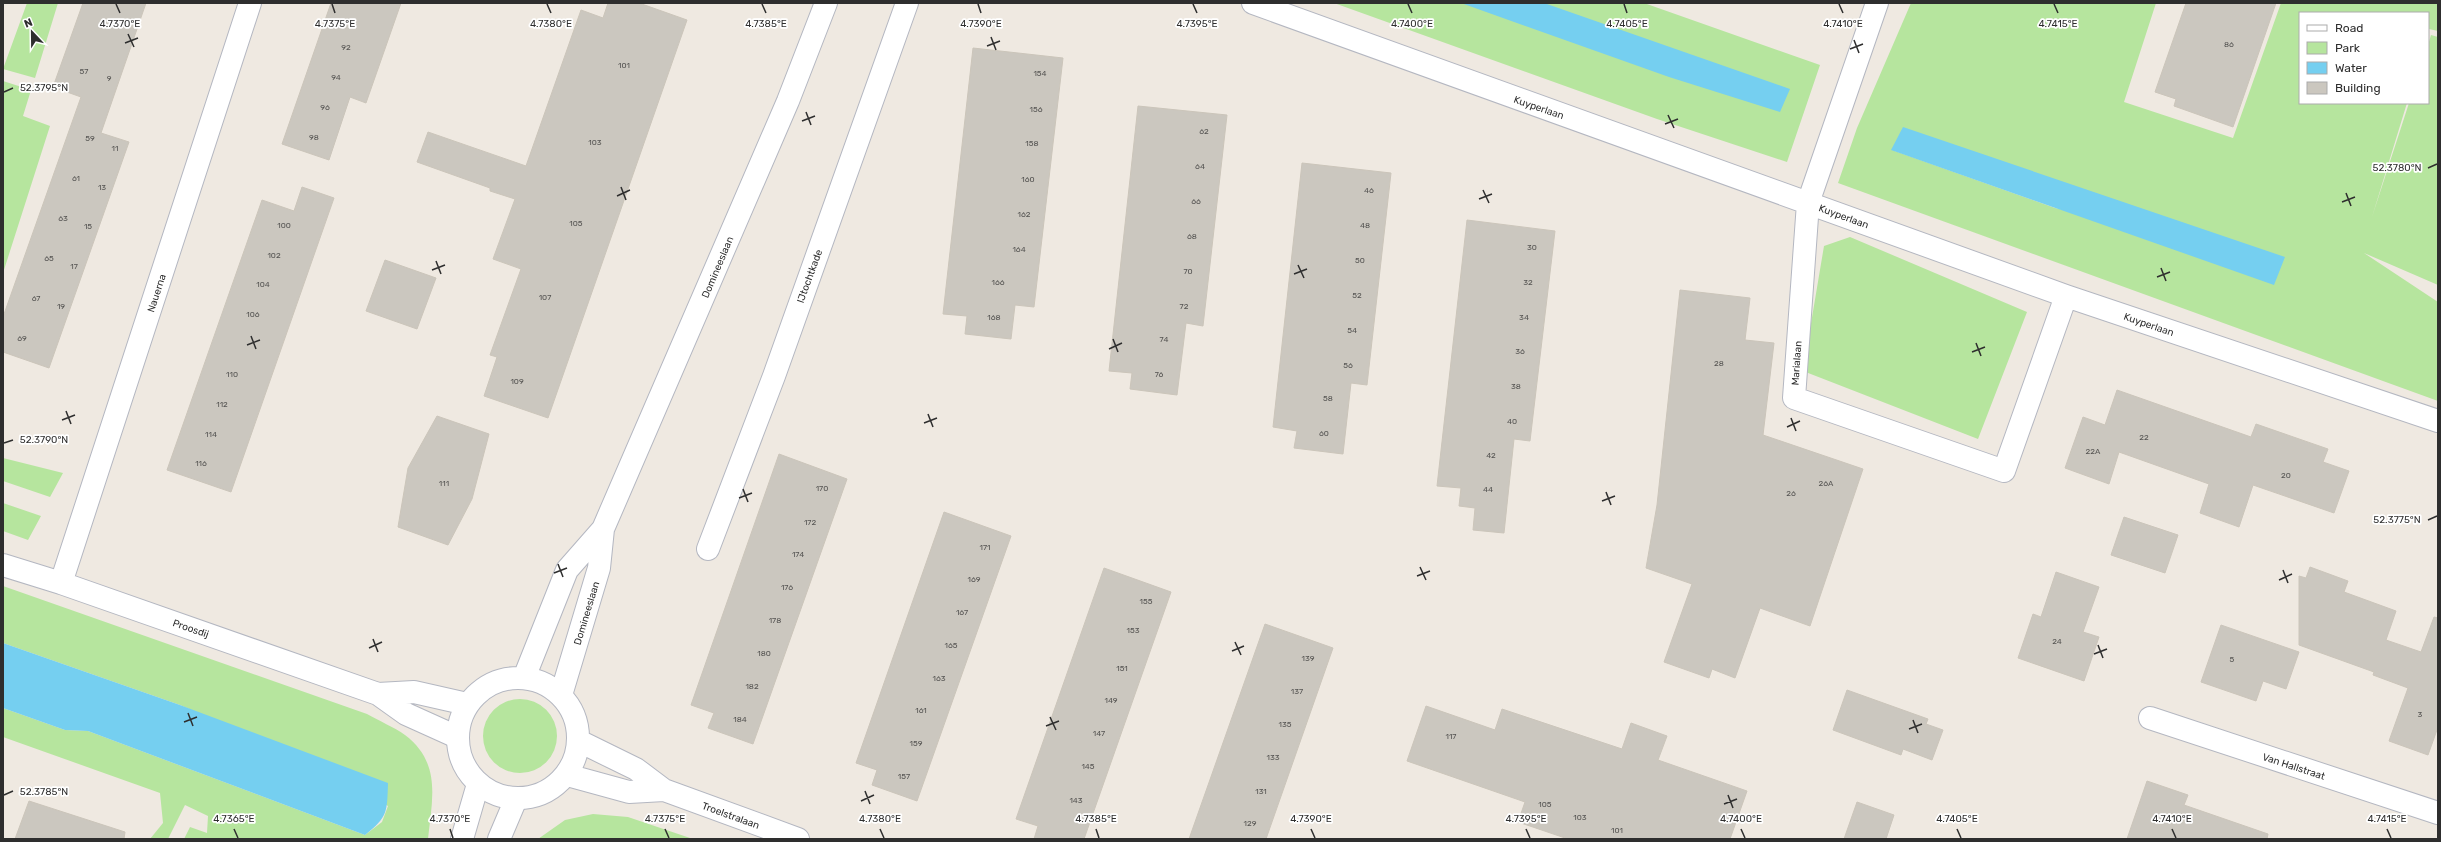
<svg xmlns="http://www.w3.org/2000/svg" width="2441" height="842" font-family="Rubik,sans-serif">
  <rect width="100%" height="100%" fill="#efe9e1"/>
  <path fill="#b6e59e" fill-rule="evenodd" d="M 27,3 L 58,3 L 35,78 L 3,69 Z
    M 1334,3 L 1644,3 L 1820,65 L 1787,162 L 1657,119 Z
    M 1911,3 L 2156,3 L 2124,102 L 2233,138 L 2281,3 L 2438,3 L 2438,31 L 2429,29 L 2428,32 L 2428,13 L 2300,13 L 2300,103 L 2407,103 L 2372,217 L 2409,103 L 2428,103 L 2428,45 L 2431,35 L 2438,37 L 2438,285 L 2364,253 L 2438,302 L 2438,401 L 1838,183 L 1857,128 ZM 1892,150 L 2276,255 L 2055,208 Z
    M 3,81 L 31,90 L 23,116 L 50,126 L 3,273 Z
    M 1850,237 L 2027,312 L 1978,439 L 1803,371 L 1824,246 Z
    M 3,458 L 63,473 L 50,497 L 3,481 Z
    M 3,503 L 41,516 L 28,540 L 3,531 Z
    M 3,586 L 367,714 C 379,721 394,727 405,735 C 442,763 432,800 428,839 L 184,839 L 190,827 L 207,833 L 208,816 L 185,805 L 168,839 L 150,839 L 163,823 L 160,793 L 3,737 L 3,708 L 65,730 L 88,731 L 365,835 L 382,822 L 388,806 L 321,766 L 180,705 L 3,643 Z
    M483 736a37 37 0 1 1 74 0a37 37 0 1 1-74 0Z
    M 593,814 L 628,817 L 693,839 L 538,839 L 565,820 Z"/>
  <path fill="#75cff0" d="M 1461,3 L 1544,3 L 1790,89 L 1780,112 L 1669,77 Z
    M 1903,127 L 2285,257 L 2274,285 L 1891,150 Z
    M 3,643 L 180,705 L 388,783 C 387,812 388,817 365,835 L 88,731 L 65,730 L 3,708 Z"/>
  <path fill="#cbc7bf" stroke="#cbc5ba" d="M 83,3 L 146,3 L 101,133 L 129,142 L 49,368 L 3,352 L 3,317 L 81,97 L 53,87 Z
    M 331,3 L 401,3 L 366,103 L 350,97 L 329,160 L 282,144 Z
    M 608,3 L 639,3 L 687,20 L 548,418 L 484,396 L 497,357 L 490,355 L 521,269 L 493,259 L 515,199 L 490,191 L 490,188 L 417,162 L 428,132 L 526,166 L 581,10 L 603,18 Z
    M 2186,3 L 2276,3 L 2233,127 L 2174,106 L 2176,99 L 2155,92 Z
    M 973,48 L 1063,58 L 1034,307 L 1015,305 L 1011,339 L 965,334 L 967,316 L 943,314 Z
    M 1138,106 L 1227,115 L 1203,326 L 1186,323 L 1177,395 L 1130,389 L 1132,373 L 1109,371 Z
    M 1302,163 L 1391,173 L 1367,385 L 1351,383 L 1343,454 L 1294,448 L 1297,431 L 1273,427 Z
    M 302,187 L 334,198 L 231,492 L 167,470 L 262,200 L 294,211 Z
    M 1467,220 L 1555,231 L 1530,441 L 1514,439 L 1504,533 L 1473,530 L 1475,508 L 1459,506 L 1461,488 L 1437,486 Z
    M 385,260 L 436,278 L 417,329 L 366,311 Z
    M 1680,290 L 1750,298 L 1745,340 L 1774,343 L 1763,435 L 1863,469 L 1810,626 L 1760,608 L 1735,678 L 1712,669 L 1709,678 L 1664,662 L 1692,584 L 1646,568 L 1657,505 Z
    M 2117,390 L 2251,437 L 2256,424 L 2328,449 L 2323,462 L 2349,471 L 2334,513 L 2253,485 L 2239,527 L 2200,513 L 2209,484 L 2119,452 L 2109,484 L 2065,468 L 2083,417 L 2105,425 Z
    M 437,416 L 489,434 L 472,499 L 448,545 L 398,527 L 408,468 Z
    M 779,454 L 847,479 L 753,744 L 708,728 L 714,713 L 691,705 Z
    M 944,512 L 1011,536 L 917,801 L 872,785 L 877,770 L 856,763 Z
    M 2124,517 L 2178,535 L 2165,573 L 2111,555 Z
    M 2310,567 L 2348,581 L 2344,592 L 2396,611 L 2386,640 L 2421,652 L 2434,617 L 2438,618 L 2438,727 L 2428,755 L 2389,741 L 2408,688 L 2373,675 L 2374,672 L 2299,645 L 2299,576 L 2306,578 Z
    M 1104,568 L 1171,592 L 1084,839 L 1034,839 L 1038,826 L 1016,819 Z
    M 2056,572 L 2099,587 L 2083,632 L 2099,637 L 2084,681 L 2018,658 L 2033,614 L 2041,617 Z
    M 1265,624 L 1333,648 L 1266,839 L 1189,839 Z
    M 2221,625 L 2299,652 L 2286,689 L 2263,681 L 2256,701 L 2201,682 Z
    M 1847,690 L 1928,719 L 1926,724 L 1943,730 L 1932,760 L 1903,749 L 1901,755 L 1833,730 Z
    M 1426,706 L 1495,730 L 1502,709 L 1622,749 L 1631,723 L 1667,736 L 1658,760 L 1747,791 L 1730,839 L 1568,839 L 1518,822 L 1525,802 L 1407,761 Z
    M 2147,781 L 2188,795 L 2184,805 L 2268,834 L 2267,839 L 2127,839 Z
    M 29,801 L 125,832 L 124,839 L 15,839 Z
    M 1857,802 L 1894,815 L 1886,839 L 1844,839 Z"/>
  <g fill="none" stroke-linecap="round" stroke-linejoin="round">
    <g stroke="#b4b7c1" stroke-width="24">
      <path id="street" d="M 1253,3 L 2066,296 L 2438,421
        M 1877,3 L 1808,203 L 1794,398 L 2004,471 L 2066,296
        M 708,549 L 774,376 L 907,3
        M 3,565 L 61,583 L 378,694 L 406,714 L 457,737
        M 61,583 L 250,3
        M 378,694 L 414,692 L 467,704
        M 2150,718 L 2438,813
        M 462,839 L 478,784
        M 499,839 L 516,799"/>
    </g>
    <g stroke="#b4b7c1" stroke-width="24">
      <path id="secondary" d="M458 738a60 60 0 1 1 120 0a60 60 0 1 1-120 0Z
        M 524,678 L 567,570 L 603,529
        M 561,695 L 599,568 L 603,529 L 788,101 L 826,3
        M 579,741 L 636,769 L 664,790 L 798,839
        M 567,775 L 629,792 L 664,790"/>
    </g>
    <use href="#street" stroke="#fff" stroke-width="22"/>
    <use href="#secondary" stroke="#fff" stroke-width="22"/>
  </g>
  <path fill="none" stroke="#2e2e2e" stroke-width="1.5" d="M 116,4 L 120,13M 332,4 L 335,13M 547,4 L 551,13M 762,4 L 766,13M 978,4 L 981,13M 1193,4 L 1197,13M 1408,4 L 1412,13M 1624,4 L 1627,13M 1839,4 L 1843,13M 2054,4 L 2058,13M 128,34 L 134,47M 991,37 L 996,50M 1854,40 L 1859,53M 125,43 L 138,38M 987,46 L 1000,41M 1850,49 L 1863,44M 4,92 L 13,88M 806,112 L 811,125M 1668,115 L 1674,128M 802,121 L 815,116M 1665,124 L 1678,119M 2428,168 L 2437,164M 621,187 L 626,200M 1483,190 L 1489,203M 2346,193 L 2351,206M 617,196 L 630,190M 1479,199 L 1492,194M 2342,202 L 2355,197M 436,261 L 441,274M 1298,265 L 1304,278M 2161,268 L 2166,281M 432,270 L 445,265M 1294,274 L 1307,269M 2157,277 L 2170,272M 251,336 L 256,349M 1113,339 L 1118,352M 1976,343 L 1981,356M 247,345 L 260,340M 1109,349 L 1122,343M 1972,352 L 1985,347M 66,411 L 71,424M 928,414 L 933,427M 1791,418 L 1796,431M 62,420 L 75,415M 924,423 L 937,418M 1787,427 L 1800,421M 4,443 L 13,440M 743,489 L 748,502M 1606,492 L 1611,505M 739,498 L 752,493M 1602,501 L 1615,496M 2428,520 L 2437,516M 558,564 L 563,577M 1420,567 L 1426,580M 2283,570 L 2288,583M 554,573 L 567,568M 1417,576 L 1430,571M 2279,580 L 2292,574M 373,639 L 378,652M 1235,642 L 1241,655M 2098,645 L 2103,658M 369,648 L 382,642M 1232,651 L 1244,646M 2094,654 L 2107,649M 188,713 L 193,726M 1050,717 L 1056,730M 1913,720 L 1918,733M 184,722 L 197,717M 1046,726 L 1059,721M 1909,729 L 1922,724M 865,791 L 870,804M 4,795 L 13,791M 1728,795 L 1733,808M 861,801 L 874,795M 1724,804 L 1737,799M 234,829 L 238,838M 450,829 L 453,838M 665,829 L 669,838M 880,829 L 884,838M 1096,829 L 1099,838M 1311,829 L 1315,838M 1526,829 L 1530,838M 1741,829 L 1745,838M 1957,829 L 1961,838M 2172,829 L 2176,838M 2387,829 L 2391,838"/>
  <g text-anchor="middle" stroke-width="3.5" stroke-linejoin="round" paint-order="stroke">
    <g font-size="8" fill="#555452">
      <text x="2229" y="47">86</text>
      <text x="346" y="50">92</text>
      <text x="624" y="68">101</text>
      <text x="84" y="74">57</text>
      <text x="1040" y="76">154</text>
      <text x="336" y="80">94</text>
      <text x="109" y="81">9</text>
      <text x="325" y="110">96</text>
      <text x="1036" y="112">156</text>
      <text x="1204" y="134">62</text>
      <text x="314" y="140">98</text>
      <text x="90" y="141">59</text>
      <text x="595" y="145">103</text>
      <text x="1032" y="146">158</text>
      <text x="115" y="151">11</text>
      <text x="1200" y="169">64</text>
      <text x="76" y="181">61</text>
      <text x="1028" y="182">160</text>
      <text x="102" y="190">13</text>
      <text x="1369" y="193">46</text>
      <text x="1196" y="204">66</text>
      <text x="1024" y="217">162</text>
      <text x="63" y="221">63</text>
      <text x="576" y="226">105</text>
      <text x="284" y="228">100</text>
      <text x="1365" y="228">48</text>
      <text x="88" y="229">15</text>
      <text x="1192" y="239">68</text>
      <text x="1532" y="250">30</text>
      <text x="1019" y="252">164</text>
      <text x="274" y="258">102</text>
      <text x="49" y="261">65</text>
      <text x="1360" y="263">50</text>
      <text x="74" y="269">17</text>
      <text x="1188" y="274">70</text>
      <text x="998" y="285">166</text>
      <text x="1528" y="285">32</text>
      <text x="263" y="287">104</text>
      <text x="1357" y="298">52</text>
      <text x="545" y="300">107</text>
      <text x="36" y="301">67</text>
      <text x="61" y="309">19</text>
      <text x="1184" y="309">72</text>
      <text x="253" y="317">106</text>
      <text x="994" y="320">168</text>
      <text x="1524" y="320">34</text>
      <text x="1352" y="333">54</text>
      <text x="22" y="341">69</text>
      <text x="1164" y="342">74</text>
      <text x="1520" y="354">36</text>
      <text x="1719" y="366">28</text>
      <text x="1348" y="368">56</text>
      <text x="232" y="377">110</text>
      <text x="1159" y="377">76</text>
      <text x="517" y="384">109</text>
      <text x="1516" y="389">38</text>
      <text x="1328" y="401">58</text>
      <text x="222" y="407">112</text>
      <text x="1512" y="424">40</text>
      <text x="1324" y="436">60</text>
      <text x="211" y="437">114</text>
      <text x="2144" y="440">22</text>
      <text x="2093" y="454">22A</text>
      <text x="1491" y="458">42</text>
      <text x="201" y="466">116</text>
      <text x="2286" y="478">20</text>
      <text x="444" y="486">111</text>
      <text x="1826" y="486">26A</text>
      <text x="822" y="491">170</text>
      <text x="1488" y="492">44</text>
      <text x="1791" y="496">26</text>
      <text x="810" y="525">172</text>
      <text x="985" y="550">171</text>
      <text x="798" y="557">174</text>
      <text x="974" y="582">169</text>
      <text x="787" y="590">176</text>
      <text x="1146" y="604">155</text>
      <text x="962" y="615">167</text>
      <text x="775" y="623">178</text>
      <text x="1133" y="633">153</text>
      <text x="2057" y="644">24</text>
      <text x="951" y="648">165</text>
      <text x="764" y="656">180</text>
      <text x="1308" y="661">139</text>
      <text x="2232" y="662">5</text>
      <text x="1122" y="671">151</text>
      <text x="939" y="681">163</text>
      <text x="752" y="689">182</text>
      <text x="1297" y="694">137</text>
      <text x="1111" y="703">149</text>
      <text x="921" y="713">161</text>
      <text x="2420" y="717">3</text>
      <text x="740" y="722">184</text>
      <text x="1285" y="727">135</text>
      <text x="1099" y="736">147</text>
      <text x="1451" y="739">117</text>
      <text x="916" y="746">159</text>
      <text x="1273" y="760">133</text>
      <text x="1088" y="769">145</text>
      <text x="904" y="779">157</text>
      <text x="1261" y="794">131</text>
      <text x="1076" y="803">143</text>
      <text x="1545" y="807">105</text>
      <text x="1580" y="820">103</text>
      <text x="1250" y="826">129</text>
      <text x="1617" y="833">101</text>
    </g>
    <g font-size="10" fill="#2e2e2e" stroke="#fff">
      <text transform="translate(1539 107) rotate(19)" y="4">Kuyperlaan</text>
      <text transform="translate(1844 216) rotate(20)" y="4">Kuyperlaan</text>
      <text transform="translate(717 267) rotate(-67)" y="4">Domineeslaan</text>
      <text transform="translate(809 276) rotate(-70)" y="4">IJtochtkade</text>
      <text transform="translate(156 293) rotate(-72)" y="4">Nauerna</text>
      <text transform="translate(2149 324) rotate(19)" y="4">Kuyperlaan</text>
      <text transform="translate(1796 363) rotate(-86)" y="4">Marialaan</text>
      <text transform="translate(586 613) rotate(-73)" y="4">Domineeslaan</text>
      <text transform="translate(191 628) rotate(19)" y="4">Proosdij</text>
      <text transform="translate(2294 766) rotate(18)" y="4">Van Hallstraat</text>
      <text transform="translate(731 815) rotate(20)" y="4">Troelstralaan</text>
    </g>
  </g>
  <g font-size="10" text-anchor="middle" fill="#2e2e2e" stroke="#fff" stroke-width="3.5" stroke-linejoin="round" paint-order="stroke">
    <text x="2058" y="27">4.7415°E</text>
    <text x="120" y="27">4.7370°E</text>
    <text x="335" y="27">4.7375°E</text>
    <text x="551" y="27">4.7380°E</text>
    <text x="766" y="27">4.7385°E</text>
    <text x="981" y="27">4.7390°E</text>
    <text x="1197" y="27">4.7395°E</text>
    <text x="1412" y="27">4.7400°E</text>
    <text x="1627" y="27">4.7405°E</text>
    <text x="1843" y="27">4.7410°E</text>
    <text x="44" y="91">52.3795°N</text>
    <text x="2397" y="171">52.3780°N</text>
    <text x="44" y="443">52.3790°N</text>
    <text x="2397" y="523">52.3775°N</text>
    <text x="44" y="795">52.3785°N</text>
    <text x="234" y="822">4.7365°E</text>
    <text x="450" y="822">4.7370°E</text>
    <text x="665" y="822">4.7375°E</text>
    <text x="880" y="822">4.7380°E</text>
    <text x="1096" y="822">4.7385°E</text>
    <text x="1311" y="822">4.7390°E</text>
    <text x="1526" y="822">4.7395°E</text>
    <text x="1741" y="822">4.7400°E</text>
    <text x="1957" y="822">4.7405°E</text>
    <text x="2172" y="822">4.7410°E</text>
    <text x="2387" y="822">4.7415°E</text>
  </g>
  <rect width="2441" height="842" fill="none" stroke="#2e2e2e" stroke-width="8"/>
  <rect x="2299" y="12" width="130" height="92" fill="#ffffff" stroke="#ababab"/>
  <rect x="2307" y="25" width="20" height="6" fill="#ffffff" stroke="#ababab"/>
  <text x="2335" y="32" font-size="12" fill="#2e2e2e">Road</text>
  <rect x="2307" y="42" width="20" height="12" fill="#b6e59e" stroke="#ababab"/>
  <text x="2335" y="52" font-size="12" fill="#2e2e2e">Park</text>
  <rect x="2307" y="62" width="20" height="12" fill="#75cff0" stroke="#ababab"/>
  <text x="2335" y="72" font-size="12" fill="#2e2e2e">Water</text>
  <rect x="2307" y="82" width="20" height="12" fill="#cbc7bf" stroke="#ababab"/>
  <text x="2335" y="92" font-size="12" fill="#2e2e2e">Building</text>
  <g transform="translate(32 32) rotate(338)" stroke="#ffffff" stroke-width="3" paint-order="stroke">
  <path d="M0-3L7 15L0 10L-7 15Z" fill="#2e2e2e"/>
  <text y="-6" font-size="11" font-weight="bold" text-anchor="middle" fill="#2e2e2e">N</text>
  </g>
</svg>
